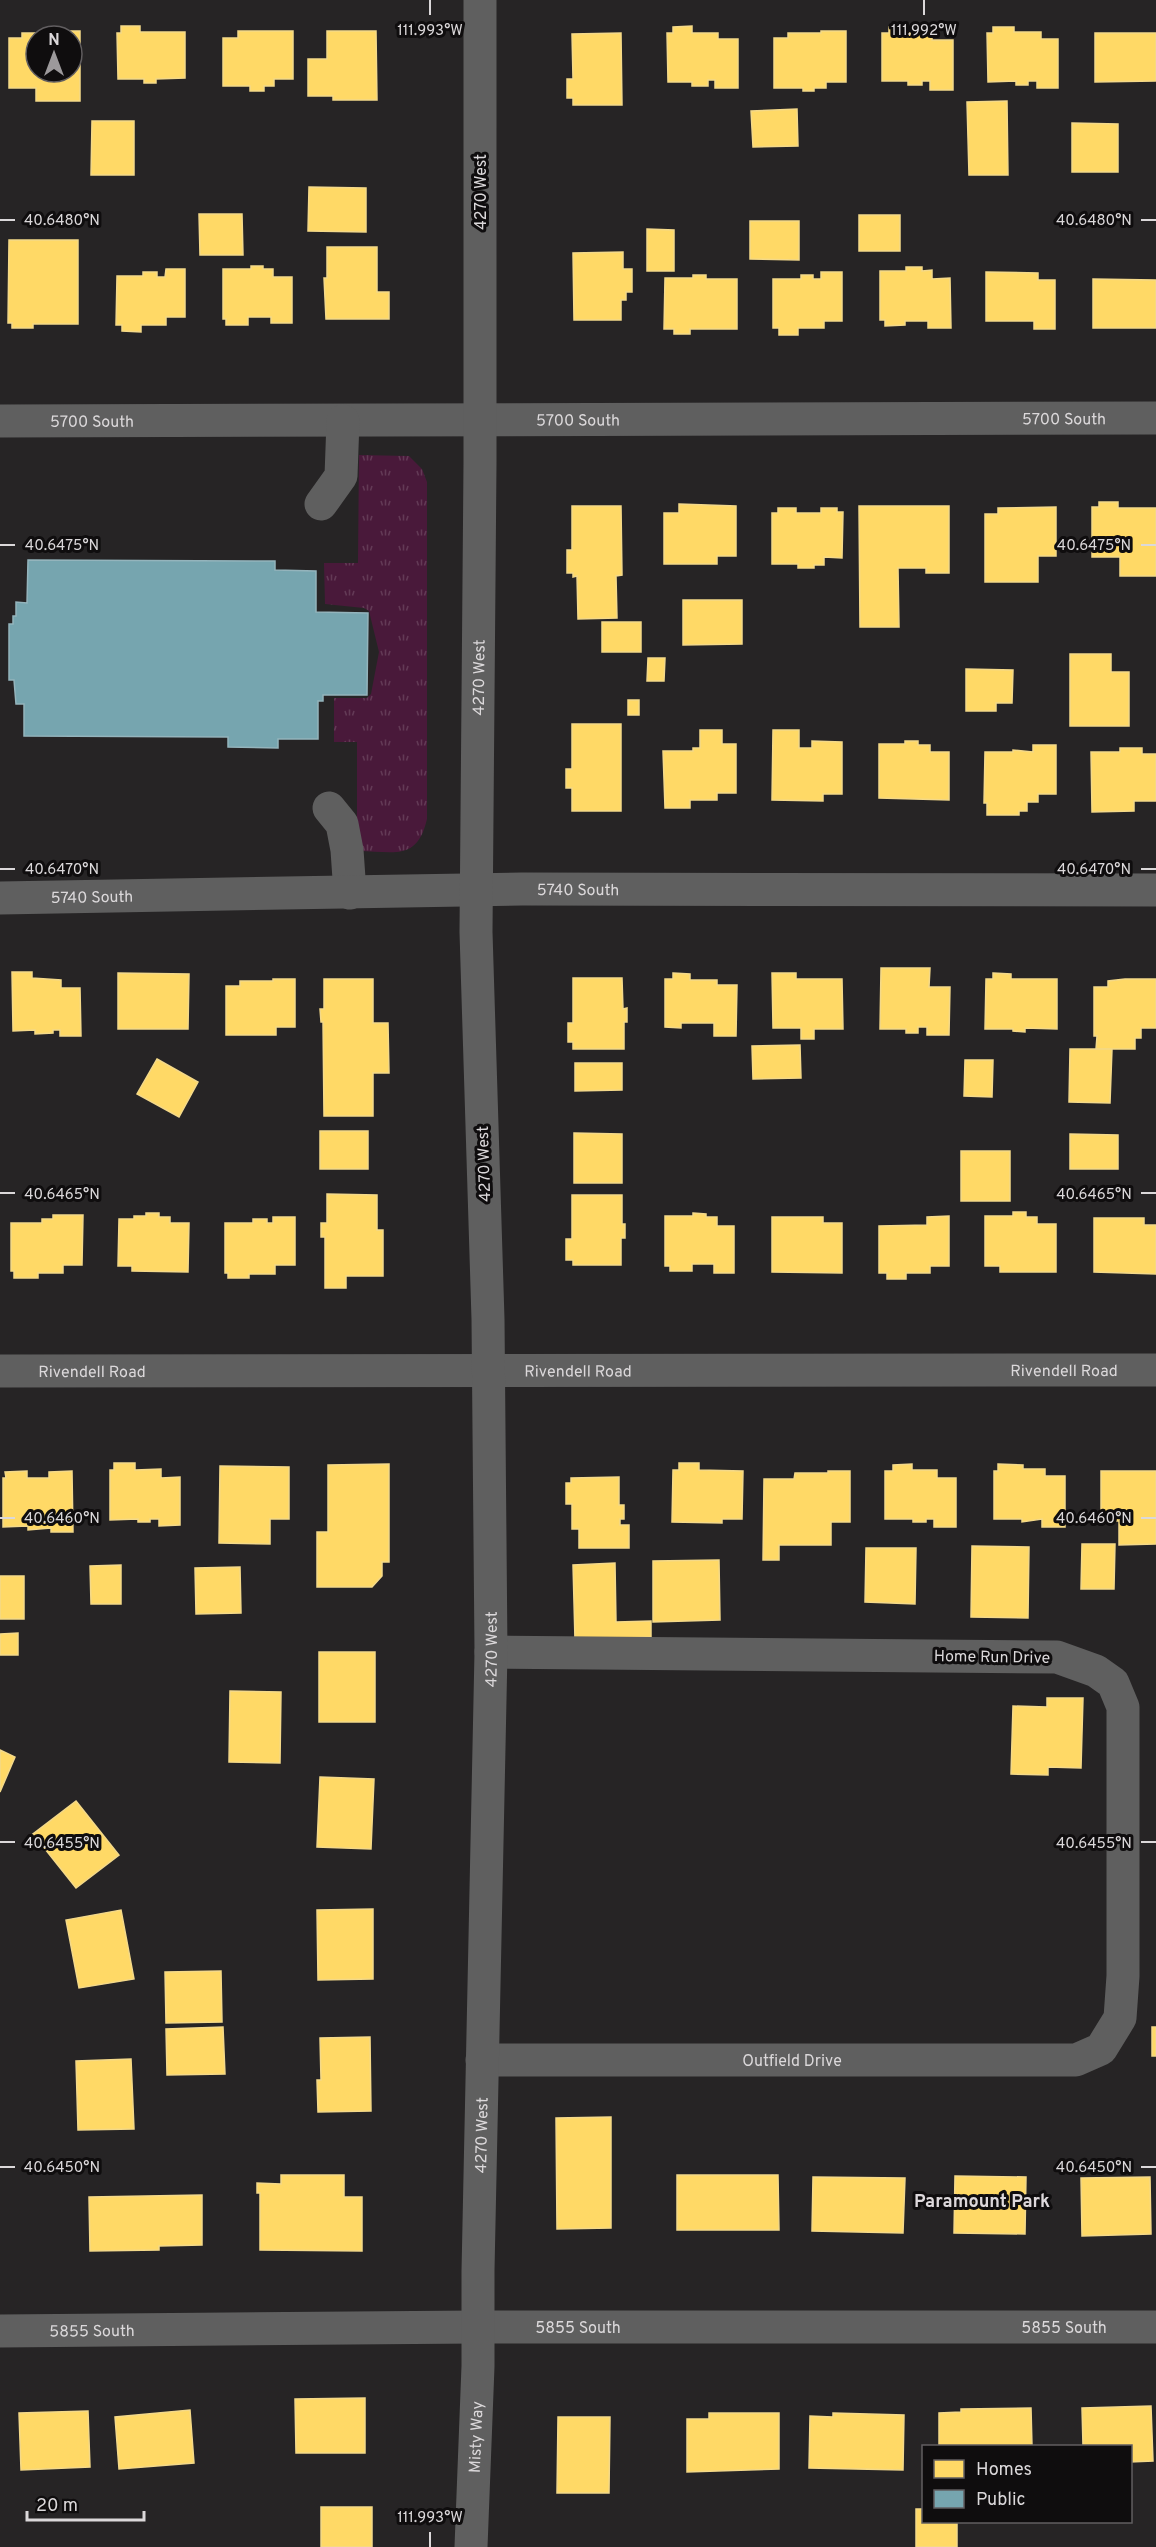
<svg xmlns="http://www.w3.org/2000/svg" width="1156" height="2547" font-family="Overpass,sans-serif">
  <defs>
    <pattern id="grass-tufts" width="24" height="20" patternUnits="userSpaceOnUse" patternTransform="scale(1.5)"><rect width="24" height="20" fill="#49193a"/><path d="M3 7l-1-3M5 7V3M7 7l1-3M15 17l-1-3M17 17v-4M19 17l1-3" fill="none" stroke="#633a56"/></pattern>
  </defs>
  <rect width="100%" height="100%" fill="#262425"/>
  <path fill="url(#grass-tufts)" d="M 359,455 L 409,456 L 422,469 L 427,482 L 427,819 C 417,862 394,851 357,851 L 357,742 L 334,742 L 334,698 L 367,698 L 371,694 L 379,652 L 369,611 L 364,608 L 325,604 L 324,563 L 358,563 Z"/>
  <path fill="#ffd966" stroke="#f4d989" stroke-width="1.5" fill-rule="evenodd" d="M 121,26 L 140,26 L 140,32 L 185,32 L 185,78 L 156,79 L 156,83 L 144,83 L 144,79 L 118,79 L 117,33 L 121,33 Z
    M 692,26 L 692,33 L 718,33 L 718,39 L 738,39 L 738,88 L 715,88 L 715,80 L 708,80 L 708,86 L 692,86 L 692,82 L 668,82 L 667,33 L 673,33 L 673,27 Z
    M 889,27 L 905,27 L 905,33 L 932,33 L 932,40 L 953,40 L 953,90 L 930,90 L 930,81 L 922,81 L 922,85 L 908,85 L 908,81 L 882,81 L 882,33 L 889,33 Z
    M 993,27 L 1014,27 L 1014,32 L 1041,32 L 1041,39 L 1058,39 L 1058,88 L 1037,88 L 1037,81 L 1028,81 L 1028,85 L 1016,85 L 1016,81 L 988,82 L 987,33 L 993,33 Z
    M 57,31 L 80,31 L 80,101 L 36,101 L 36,88 L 9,88 L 9,38 L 22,38 L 22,33 L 57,33 ZM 36,36 L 72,36 L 72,72 L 36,72 Z
    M 238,31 L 293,31 L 293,79 L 274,79 L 274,86 L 264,86 L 264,91 L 250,91 L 250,86 L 223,86 L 223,38 L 238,38 Z
    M 327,31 L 376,31 L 377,100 L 333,100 L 333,96 L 308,96 L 308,59 L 327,59 Z
    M 821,31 L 846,31 L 846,82 L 826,82 L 826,88 L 814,88 L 814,91 L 803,91 L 803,88 L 774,88 L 774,38 L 788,38 L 788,33 L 821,33 Z
    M 621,33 L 622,105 L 573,105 L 573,98 L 567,98 L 567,79 L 573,79 L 572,34 Z
    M 1095,33 L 1156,33 L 1156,81 L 1095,82 Z
    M 1007,101 L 1008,175 L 969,175 L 967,102 Z
    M 797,109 L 798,146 L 753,147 L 751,111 Z
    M 92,121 L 134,121 L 134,175 L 91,175 Z
    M 1072,123 L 1118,124 L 1118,172 L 1072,172 Z
    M 309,187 L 366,188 L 366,232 L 308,231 Z
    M 199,214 L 242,214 L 243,255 L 200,255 Z
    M 859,215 L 900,215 L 900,251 L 859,251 Z
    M 750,221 L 799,221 L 799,260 L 750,259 Z
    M 647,229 L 674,230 L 674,271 L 647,271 Z
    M 9,240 L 78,240 L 78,324 L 33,324 L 33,328 L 12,328 L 12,323 L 8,323 Z
    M 327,247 L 377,247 L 377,292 L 389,292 L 389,319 L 326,319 L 324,278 L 327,278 Z
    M 623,252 L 623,269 L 632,269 L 632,292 L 626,292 L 626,300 L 621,300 L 621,320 L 574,320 L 573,253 Z
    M 251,266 L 263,266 L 263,269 L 273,269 L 273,277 L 292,277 L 292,323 L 271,323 L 271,317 L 248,317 L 248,325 L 226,325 L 226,319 L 223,319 L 223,269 L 251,269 Z
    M 906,267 L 922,267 L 922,271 L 932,270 L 932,279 L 950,278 L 951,328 L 928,328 L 928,321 L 905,321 L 905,325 L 885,326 L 885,320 L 880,320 L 880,271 L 906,271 Z
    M 166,269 L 185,269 L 185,317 L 166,317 L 166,325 L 141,325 L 141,332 L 122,331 L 122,325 L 116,325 L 117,276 L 143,276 L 143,272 L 157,272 L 157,277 L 165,277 Z
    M 821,272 L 842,272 L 842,321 L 824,321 L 824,328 L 798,328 L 798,335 L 779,335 L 779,328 L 773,328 L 773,279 L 801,279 L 801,275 L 813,275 L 813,279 L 821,279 Z
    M 986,272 L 1038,273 L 1038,280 L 1055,280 L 1055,329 L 1034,329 L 1034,321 L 986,321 Z
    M 693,275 L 706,275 L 706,279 L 737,279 L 737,329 L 690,329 L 690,334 L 674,334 L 674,329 L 664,329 L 665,278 L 693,278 Z
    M 1093,279 L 1156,280 L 1156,328 L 1093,328 Z
    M 1099,502 L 1118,502 L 1118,508 L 1156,508 L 1156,576 L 1120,576 L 1120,557 L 1092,557 L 1092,507 L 1099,507 Z
    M 679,504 L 736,506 L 736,556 L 717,556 L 717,564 L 664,564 L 664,513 L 679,513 Z
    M 572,506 L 621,506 L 622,575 L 616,576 L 617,618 L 578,619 L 577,576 L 573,577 L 573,573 L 567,573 L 567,550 L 572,550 Z
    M 859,506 L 949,506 L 949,573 L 926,573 L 926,568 L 898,568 L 899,627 L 860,627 Z
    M 1056,507 L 1056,556 L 1038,556 L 1038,582 L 985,582 L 985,514 L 998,514 L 998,508 Z
    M 778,508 L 796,508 L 796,513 L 821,513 L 821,508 L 837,508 L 837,512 L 843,512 L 842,558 L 824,557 L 824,565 L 814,565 L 814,568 L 798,568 L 798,564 L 772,564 L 772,513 L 778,513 Z
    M 683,600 L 742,600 L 742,644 L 683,645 Z
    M 602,622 L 641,622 L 641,652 L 602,652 Z
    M 1070,654 L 1111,654 L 1111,672 L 1129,672 L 1129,726 L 1070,726 Z
    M 648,658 L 665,658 L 664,681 L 647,681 Z
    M 966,669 L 1013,670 L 1012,703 L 996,703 L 996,711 L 966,711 Z
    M 628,700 L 639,700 L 639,715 L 628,715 Z
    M 572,724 L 621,724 L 621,811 L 572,811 L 572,788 L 566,788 L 566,769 L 572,769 Z
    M 700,730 L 722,730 L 722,744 L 736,744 L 736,793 L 717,793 L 717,800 L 690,800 L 690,808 L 665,808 L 663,751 L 693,751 L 693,748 L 700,748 Z
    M 773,730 L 799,730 L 799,748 L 812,748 L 812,741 L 842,742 L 842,794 L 823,794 L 823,801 L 772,800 Z
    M 905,741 L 918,741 L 918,745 L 930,745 L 930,752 L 949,752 L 949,800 L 879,798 L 879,744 L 905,744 Z
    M 1033,745 L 1056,745 L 1056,794 L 1038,794 L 1038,802 L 1027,802 L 1027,811 L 1019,811 L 1019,815 L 987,815 L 987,803 L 984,803 L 985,752 L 1013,752 L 1013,750 L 1033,752 Z
    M 1120,748 L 1142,748 L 1142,754 L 1156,754 L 1156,801 L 1134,801 L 1134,811 L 1092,812 L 1091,752 L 1120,752 Z
    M 881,968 L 930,968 L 929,987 L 950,987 L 949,1035 L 927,1035 L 927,1027 L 918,1027 L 918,1033 L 906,1033 L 906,1029 L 880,1029 Z
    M 12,972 L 32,972 L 32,978 L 61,980 L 61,988 L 80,988 L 81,1036 L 60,1036 L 60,1030 L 53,1030 L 53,1033 L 35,1034 L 35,1030 L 13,1031 Z
    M 118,973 L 189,974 L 188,1029 L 118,1029 Z
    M 673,973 L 690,974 L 690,980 L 717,980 L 717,985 L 737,985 L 736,1036 L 714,1036 L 714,1023 L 681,1023 L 681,1028 L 665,1027 L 665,979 L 673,979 Z
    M 772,973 L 796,973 L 796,979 L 842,979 L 843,1029 L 814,1029 L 814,1039 L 801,1039 L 801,1028 L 773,1028 Z
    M 993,973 L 1011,974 L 1011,979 L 1057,979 L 1057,1029 L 1025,1028 L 1025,1032 L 1013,1031 L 1013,1029 L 985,1029 L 986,979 L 993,979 Z
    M 573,978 L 622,978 L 623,1009 L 627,1008 L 627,1022 L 624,1022 L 624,1049 L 573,1049 L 573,1042 L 568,1042 L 568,1023 L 573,1023 Z
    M 273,979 L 295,979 L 295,1027 L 276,1027 L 276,1035 L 226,1035 L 226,986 L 240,986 L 240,981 L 273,981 Z
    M 324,979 L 373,979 L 373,1023 L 388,1023 L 389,1073 L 373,1073 L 373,1116 L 324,1116 L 323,1022 L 321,1022 L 320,1009 L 324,1009 Z
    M 1125,979 L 1156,979 L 1156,1028 L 1141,1028 L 1141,1038 L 1135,1038 L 1135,1049 L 1096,1049 L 1097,1036 L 1094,1036 L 1094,987 L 1108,987 L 1108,981 Z
    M 800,1045 L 801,1078 L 753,1079 L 752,1046 Z
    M 1070,1049 L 1112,1049 L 1110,1103 L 1069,1102 Z
    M 157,1059 L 198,1082 L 179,1117 L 137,1094 Z
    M 965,1060 L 993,1060 L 992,1097 L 964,1096 Z
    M 575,1063 L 622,1063 L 622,1090 L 575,1091 Z
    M 320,1131 L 368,1131 L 368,1169 L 320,1169 Z
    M 574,1133 L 622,1134 L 622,1183 L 574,1183 Z
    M 1070,1134 L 1118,1135 L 1118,1169 L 1070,1169 Z
    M 961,1151 L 1010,1151 L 1010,1201 L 961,1201 Z
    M 327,1194 L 377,1195 L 377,1230 L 383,1230 L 383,1276 L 346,1276 L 346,1288 L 325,1288 L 325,1237 L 321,1237 L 321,1223 L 327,1223 Z
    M 572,1195 L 622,1195 L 622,1224 L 625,1224 L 625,1238 L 621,1238 L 621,1265 L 573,1265 L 573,1260 L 566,1260 L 566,1239 L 572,1239 Z
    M 1013,1212 L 1026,1212 L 1026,1217 L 1037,1217 L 1037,1224 L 1056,1224 L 1056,1272 L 1000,1272 L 1000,1266 L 985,1266 L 985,1216 L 1013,1216 Z
    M 146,1213 L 159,1213 L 159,1217 L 170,1217 L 170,1223 L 189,1223 L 188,1272 L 132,1271 L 132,1266 L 118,1266 L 119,1219 L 134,1219 L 134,1216 L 146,1216 Z
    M 693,1213 L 706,1214 L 706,1217 L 717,1217 L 717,1226 L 734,1226 L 734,1273 L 714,1273 L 714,1264 L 692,1264 L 692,1271 L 670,1271 L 670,1266 L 665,1266 L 665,1216 L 693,1216 Z
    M 53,1215 L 83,1215 L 82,1265 L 63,1265 L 63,1273 L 38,1273 L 38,1278 L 14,1278 L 14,1271 L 11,1271 L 11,1223 L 42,1223 L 42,1219 L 53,1219 Z
    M 949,1216 L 949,1266 L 930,1266 L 930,1273 L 906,1273 L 906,1279 L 887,1279 L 887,1273 L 879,1273 L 879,1226 L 927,1225 L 927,1217 Z
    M 273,1217 L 295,1217 L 295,1265 L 275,1265 L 275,1274 L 249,1274 L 249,1278 L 228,1278 L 228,1273 L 225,1273 L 225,1223 L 253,1223 L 253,1219 L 267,1219 L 267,1223 L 273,1223 Z
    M 772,1217 L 823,1217 L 823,1223 L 842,1223 L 842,1273 L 772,1272 Z
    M 1094,1218 L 1144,1218 L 1144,1225 L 1156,1225 L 1156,1274 L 1094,1272 Z
    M 114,1463 L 135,1463 L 135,1470 L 161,1469 L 161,1478 L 180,1477 L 180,1525 L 159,1526 L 159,1519 L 150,1519 L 150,1522 L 138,1522 L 138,1519 L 110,1520 L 110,1470 L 114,1470 Z
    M 679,1463 L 699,1463 L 699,1470 L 743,1471 L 742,1519 L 722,1519 L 722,1523 L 672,1522 L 673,1470 L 679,1470 Z
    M 389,1464 L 389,1562 L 382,1562 L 382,1576 L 372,1587 L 317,1587 L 317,1532 L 328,1532 L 328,1465 Z
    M 912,1464 L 912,1470 L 937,1470 L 937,1478 L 956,1478 L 956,1527 L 934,1527 L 934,1519 L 926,1519 L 926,1522 L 913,1522 L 913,1519 L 885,1519 L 885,1471 L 893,1471 L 893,1465 Z
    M 998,1464 L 1023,1465 L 1023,1469 L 1045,1469 L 1045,1476 L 1065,1476 L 1065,1527 L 1042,1527 L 1042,1519 L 1022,1522 L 1022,1519 L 994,1519 L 994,1471 L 998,1471 Z
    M 220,1466 L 289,1467 L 289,1519 L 270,1519 L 270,1544 L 219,1543 Z
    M 27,1471 L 27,1478 L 49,1478 L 49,1472 L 72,1471 L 73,1532 L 51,1532 L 51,1528 L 28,1530 L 28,1526 L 3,1527 L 3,1478 L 6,1478 L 5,1472 Z
    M 828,1471 L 850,1471 L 850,1522 L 831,1522 L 831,1545 L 779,1545 L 779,1560 L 763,1560 L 764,1479 L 794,1479 L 795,1473 L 828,1473 Z
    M 1101,1471 L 1156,1471 L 1156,1544 L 1119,1545 L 1119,1521 L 1114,1521 L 1114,1515 L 1101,1515 Z
    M 619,1477 L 619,1505 L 624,1505 L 624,1519 L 620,1519 L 620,1525 L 629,1525 L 629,1548 L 579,1548 L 579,1529 L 572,1529 L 572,1504 L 566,1504 L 566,1483 L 571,1483 L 571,1478 Z
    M 1082,1544 L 1115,1544 L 1114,1589 L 1081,1589 Z
    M 972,1546 L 1029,1547 L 1028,1618 L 971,1617 Z
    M 866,1548 L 916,1548 L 915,1604 L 865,1602 Z
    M 719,1560 L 720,1620 L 653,1622 L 653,1561 Z
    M 615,1563 L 616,1622 L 651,1621 L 651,1637 L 575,1640 L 573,1565 Z
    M 121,1565 L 121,1604 L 91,1604 L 90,1566 Z
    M 240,1567 L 241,1613 L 196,1614 L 195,1568 Z
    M 0,1576 L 24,1576 L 24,1619 L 0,1619 Z
    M 18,1633 L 18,1655 L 0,1655 L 0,1634 Z
    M 319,1652 L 375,1652 L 375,1722 L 319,1722 Z
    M 230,1691 L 281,1692 L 280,1763 L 229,1762 Z
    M 1047,1698 L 1083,1698 L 1081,1768 L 1048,1767 L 1048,1775 L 1011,1774 L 1013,1706 L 1047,1707 Z
    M 0,1750 L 15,1757 L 0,1792 Z
    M 320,1777 L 374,1779 L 371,1849 L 317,1847 Z
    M 76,1801 L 119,1855 L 76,1888 L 33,1834 Z
    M 373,1909 L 373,1979 L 318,1980 L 317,1910 Z
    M 121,1910 L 134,1979 L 79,1988 L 66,1920 Z
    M 221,1971 L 222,2022 L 166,2023 L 165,1972 Z
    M 223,2027 L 225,2074 L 167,2075 L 166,2029 Z
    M 1152,2027 L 1156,2027 L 1156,2056 L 1152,2056 Z
    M 370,2037 L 371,2111 L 318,2112 L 317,2080 L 321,2080 L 320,2038 Z
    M 131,2059 L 134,2129 L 78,2130 L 76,2061 Z
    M 611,2117 L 611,2228 L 557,2229 L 556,2118 Z
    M 281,2175 L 344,2175 L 344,2197 L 362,2197 L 362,2251 L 260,2250 L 260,2193 L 257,2193 L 257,2183 L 281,2184 Z
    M 677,2175 L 778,2175 L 779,2230 L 677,2230 Z
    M 955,2176 L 1026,2177 L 1025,2234 L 954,2233 Z
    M 813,2177 L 905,2178 L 903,2233 L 812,2231 Z
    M 1150,2177 L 1151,2234 L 1082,2236 L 1081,2178 Z
    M 202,2195 L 202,2245 L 159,2246 L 159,2250 L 90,2251 L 89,2197 Z
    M 365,2398 L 365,2453 L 296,2453 L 295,2399 Z
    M 1151,2406 L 1153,2461 L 1130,2462 L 1130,2446 L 1083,2446 L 1082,2408 Z
    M 1031,2408 L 1032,2446 L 939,2446 L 939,2413 L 961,2412 L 961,2409 Z
    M 190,2410 L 194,2463 L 119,2469 L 115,2417 Z
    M 88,2411 L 90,2467 L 21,2470 L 19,2413 Z
    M 709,2413 L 779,2413 L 779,2469 L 687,2472 L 687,2419 L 709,2419 Z
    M 833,2413 L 904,2415 L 903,2470 L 809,2468 L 810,2416 L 833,2417 Z
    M 558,2417 L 610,2417 L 609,2493 L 557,2493 Z
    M 321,2507 L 372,2507 L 372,2547 L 321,2547 Z
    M 916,2509 L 924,2509 L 924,2522 L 957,2522 L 957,2547 L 916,2547 Z"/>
  <path fill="#76a5af" stroke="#94b4bc" stroke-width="1.5" d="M 28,560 L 275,561 L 275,570 L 316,571 L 316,612 L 368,613 L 367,695 L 323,695 L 323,701 L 318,701 L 318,739 L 278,739 L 278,748 L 228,747 L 228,737 L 24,736 L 24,704 L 16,704 L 14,680 L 9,680 L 9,624 L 13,624 L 13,616 L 16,616 L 16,602 L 27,603 Z"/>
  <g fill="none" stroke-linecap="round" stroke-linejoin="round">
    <g stroke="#5f5f5f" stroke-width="33">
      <path id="s1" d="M 0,421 L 1156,418"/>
      <path d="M 321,504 L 341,476 L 343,421"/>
      <path d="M 329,808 L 342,824 L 347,850 L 350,893"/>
      <path id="s2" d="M 0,898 L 522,889 L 1156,890"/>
      <path id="s3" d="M 0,1371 L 1156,1370"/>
      <path id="s4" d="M 482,2060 L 1076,2060 L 1101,2049 L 1120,2018 L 1123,1976 L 1123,1707 L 1113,1683 L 1096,1671 L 1057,1657 L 491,1652"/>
      <path id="s5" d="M 0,2331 L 477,2327 L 1156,2327"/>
      <path id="s6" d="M 471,2547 L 478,2366 L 478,2271 L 491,1652 L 488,1319 L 476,932 L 480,463 L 480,0"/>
    </g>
  </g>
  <path fill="none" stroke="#dbd8da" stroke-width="2" d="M 430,0 L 430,15M 924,0 L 924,15M 0,220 L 15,220M 1141,220 L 1156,220M 0,545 L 15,545M 1141,545 L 1156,545M 0,869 L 15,869M 1141,869 L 1156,869M 0,1193 L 15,1193M 1141,1193 L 1156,1193M 0,1518 L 15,1518M 1141,1518 L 1156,1518M 0,1842 L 15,1842M 1141,1842 L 1156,1842M 0,2167 L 15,2167M 1141,2167 L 1156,2167M 430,2532 L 430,2547"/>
  <g text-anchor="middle" stroke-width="6" stroke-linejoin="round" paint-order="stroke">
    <g font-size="16" fill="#dbd8da" stroke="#0f0d0e">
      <text transform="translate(480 192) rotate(-90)" y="6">4270 West</text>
      <text dy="6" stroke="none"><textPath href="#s1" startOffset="1064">5700 South</textPath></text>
      <text dy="6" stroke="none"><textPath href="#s1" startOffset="578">5700 South</textPath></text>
      <text dy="6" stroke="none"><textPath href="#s1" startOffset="92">5700 South</textPath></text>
      <text dy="6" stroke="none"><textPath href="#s6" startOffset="1870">4270 West</textPath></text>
      <text dy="6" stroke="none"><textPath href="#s2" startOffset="578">5740 South</textPath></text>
      <text dy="6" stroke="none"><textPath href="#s2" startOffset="92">5740 South</textPath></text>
      <text transform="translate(483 1164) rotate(-92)" y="6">4270 West</text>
      <text dy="6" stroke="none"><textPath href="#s3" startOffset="1064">Rivendell Road</textPath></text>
      <text dy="6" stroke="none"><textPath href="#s3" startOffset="92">Rivendell Road</textPath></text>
      <text dy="6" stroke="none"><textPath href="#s3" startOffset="578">Rivendell Road</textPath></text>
      <text dy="6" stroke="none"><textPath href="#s6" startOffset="898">4270 West</textPath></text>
      <text transform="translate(992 1656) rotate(1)" y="6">Home Run Drive</text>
      <text dy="6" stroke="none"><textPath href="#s4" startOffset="310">Outfield Drive</textPath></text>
      <text dy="6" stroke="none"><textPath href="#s6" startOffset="412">4270 West</textPath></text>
      <text dy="6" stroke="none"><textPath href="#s5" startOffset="578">5855 South</textPath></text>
      <text dy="6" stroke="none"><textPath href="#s5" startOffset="1064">5855 South</textPath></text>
      <text dy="6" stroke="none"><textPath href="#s5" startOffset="92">5855 South</textPath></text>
      <text dy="6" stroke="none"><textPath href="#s6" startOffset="110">Misty Way</textPath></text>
    </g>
    <g font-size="18" font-weight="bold" fill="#ddd8db" stroke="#0f0d0e">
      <text x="982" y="2207">Paramount Park</text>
    </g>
  </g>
  <g font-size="15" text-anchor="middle" fill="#dbd8da" stroke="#0f0d0e" stroke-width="6" stroke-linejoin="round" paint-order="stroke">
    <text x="430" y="35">111.993°W</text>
    <text x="924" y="35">111.992°W</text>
    <text x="62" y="225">40.6480°N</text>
    <text x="1094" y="225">40.6480°N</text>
    <text x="62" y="550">40.6475°N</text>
    <text x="1094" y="550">40.6475°N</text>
    <text x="62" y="874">40.6470°N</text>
    <text x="1094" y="874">40.6470°N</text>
    <text x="62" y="1199">40.6465°N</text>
    <text x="1094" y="1199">40.6465°N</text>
    <text x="62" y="1523">40.6460°N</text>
    <text x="1094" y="1523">40.6460°N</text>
    <text x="62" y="1848">40.6455°N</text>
    <text x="1094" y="1848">40.6455°N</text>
    <text x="62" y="2172">40.6450°N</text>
    <text x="1094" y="2172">40.6450°N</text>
    <text x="430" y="2522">111.993°W</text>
  </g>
  <rect x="922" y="2445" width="210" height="78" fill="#0f0d0e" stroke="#615e60" stroke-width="1.5"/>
  <rect x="934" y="2460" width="30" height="18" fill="#ffd966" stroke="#615e60" stroke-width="1.5"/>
  <text x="976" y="2475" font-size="18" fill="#dbd8da">Homes</text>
  <rect x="934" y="2490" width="30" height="18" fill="#76a5af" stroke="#615e60" stroke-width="1.5"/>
  <text x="976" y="2505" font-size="18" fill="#dbd8da">Public</text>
  <g transform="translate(54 54)"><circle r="28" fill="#0f0d0e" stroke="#615e60" stroke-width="1.5"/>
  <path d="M0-4.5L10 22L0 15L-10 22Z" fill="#9c999b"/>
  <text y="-9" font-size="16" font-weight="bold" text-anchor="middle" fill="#dbd8da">N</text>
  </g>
  <path d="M27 2511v9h117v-9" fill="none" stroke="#dbd8da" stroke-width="3"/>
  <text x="36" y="2511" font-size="18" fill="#dbd8da" stroke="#0f0d0e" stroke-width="4.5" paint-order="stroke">20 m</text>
</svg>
